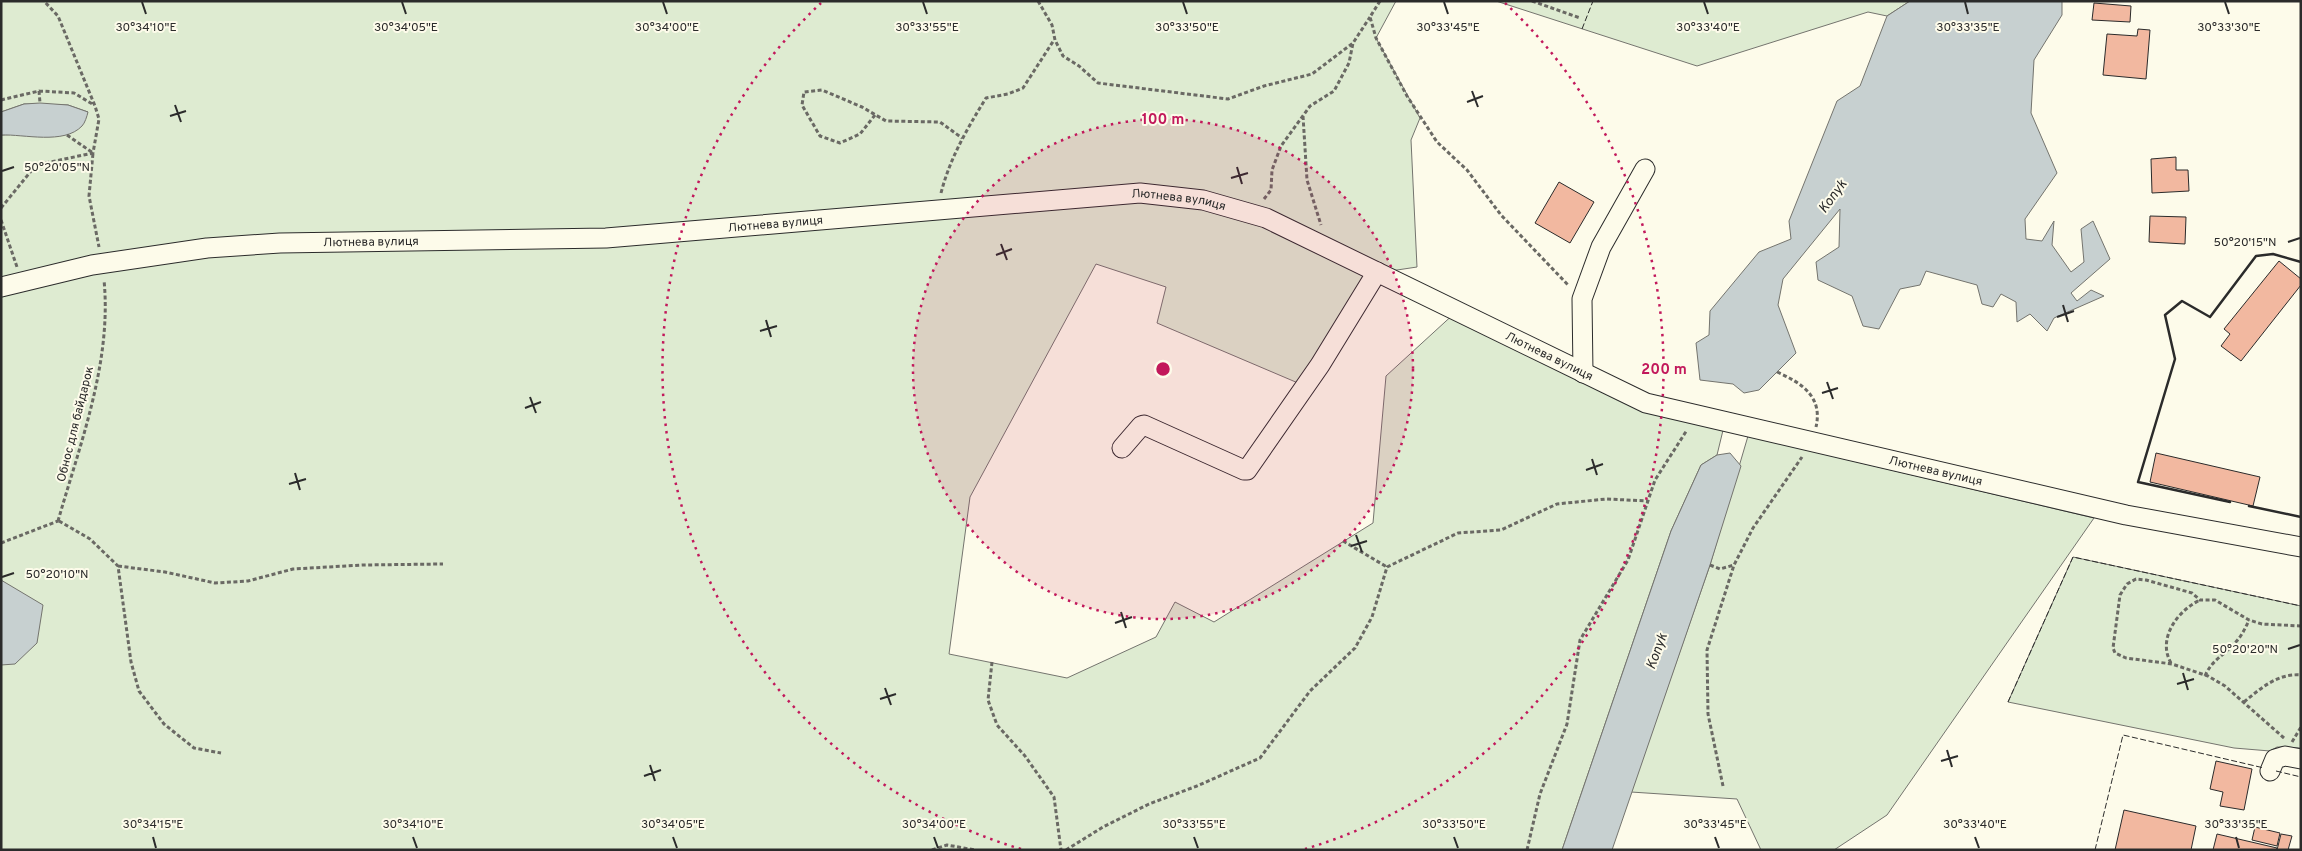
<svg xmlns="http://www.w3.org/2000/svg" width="2302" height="851" font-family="Overpass,sans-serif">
  <rect width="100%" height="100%" fill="#fdfbea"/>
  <path fill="#deebd1" stroke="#74746e" d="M 1,1 L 1396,1 L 1376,38 L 1420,118 L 1411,140 L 1417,267 L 1377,273 L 1298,383 L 1157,323 L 1166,287 L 1096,264 L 970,497 L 949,654 L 1067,678 L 1156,637 L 1175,602 L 1214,622 L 1373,523 L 1386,376 L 1457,311 L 1646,403 L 1725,422 L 1717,455 L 1701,465 L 1671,531 L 1562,850 L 1,850 L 1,135 L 20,134 L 88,112 L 68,105 L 24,104 L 1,112 Z
    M 1496,1 L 1910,1 L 1887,16 L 1868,12 L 1697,66 Z
    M 1748,436 L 2094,518 L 1887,815 L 1834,850 L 1761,850 L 1737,799 L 1631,792 L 1710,565 Z
    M 2073,557 L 2301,606 L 2301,748 L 2277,747 L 2270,751 L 2234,748 L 2008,702 Z"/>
  <path fill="#c7d0d0" stroke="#74746e" d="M 1910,1 L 2062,1 L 2062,15 L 2034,60 L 2031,113 L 2057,173 L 2025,219 L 2026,239 L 2042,241 L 2054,221 L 2052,245 L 2071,272 L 2084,262 L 2081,229 L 2093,221 L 2110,259 L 2071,293 L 2077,301 L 2091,290 L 2104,296 L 2054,318 L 2047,331 L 2030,314 L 2017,322 L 2016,302 L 2001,294 L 1993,307 L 1982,304 L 1977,285 L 1926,271 L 1920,285 L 1900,289 L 1879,329 L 1863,326 L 1852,296 L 1818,280 L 1816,262 L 1839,247 L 1840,209 L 1783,279 L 1778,305 L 1796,353 L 1759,390 L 1744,393 L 1733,384 L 1700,380 L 1696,343 L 1709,335 L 1710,311 L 1759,252 L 1791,239 L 1789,221 L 1837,101 L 1860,86 L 1887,16 Z
    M 40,103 L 68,105 L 88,112 C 87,116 85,123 82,126 C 64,145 24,134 1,135 L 1,112 L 24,104 Z
    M 1730,453 L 1741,466 L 1710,565 L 1612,850 L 1562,850 L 1671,531 L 1701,465 L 1717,455 Z
    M 1,580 L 43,605 L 37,643 L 15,664 L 1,665 Z"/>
  <path fill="#f2b8a0" stroke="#2b2b2b" d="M 2094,3 L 2131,6 L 2130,22 L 2092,20 Z
    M 2138,29 L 2150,30 L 2146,79 L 2103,75 L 2107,34 L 2137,36 Z
    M 2176,157 L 2176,170 L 2188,170 L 2189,191 L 2152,193 L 2151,159 Z
    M 1559,182 L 1594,202 L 1570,243 L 1535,223 Z
    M 2150,216 L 2186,217 L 2185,244 L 2149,242 Z
    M 2279,261 L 2301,279 L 2301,285 L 2241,361 L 2221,346 L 2230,334 L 2224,329 Z
    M 2156,453 L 2260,477 L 2253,506 L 2150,482 Z
    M 2216,761 L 2252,769 L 2244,810 L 2220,806 L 2223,792 L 2210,789 Z
    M 2124,810 L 2196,826 L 2191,850 L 2115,850 Z
    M 2255,827 L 2280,833 L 2277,846 L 2252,840 Z
    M 2217,834 L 2277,848 L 2276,850 L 2213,850 Z
    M 2281,834 L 2292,836 L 2288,850 L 2277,850 Z"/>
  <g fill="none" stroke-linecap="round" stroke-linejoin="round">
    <g stroke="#2b2b2b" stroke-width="21">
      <g id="minor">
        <path id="s1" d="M 1,287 L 92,265 L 207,248 L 280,243 L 606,238 L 1140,193 L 1203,200 L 1266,218 L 1646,403 L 2126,515 L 2301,547"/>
        <path d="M 1583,373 L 1582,299 L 1601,247 L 1645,169"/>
        <path d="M 1122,448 L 1141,426 L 1144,425 L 1244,470 L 1247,470 L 1320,365 L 1377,272"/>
        <path d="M 2270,771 L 2275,759 L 2285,756 L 2301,759"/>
      </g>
    </g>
    <path stroke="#6a6964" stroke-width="3" stroke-dasharray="4 2.5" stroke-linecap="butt" d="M 1038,1 L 1052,25 L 1055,40 L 1063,56 L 1079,66 L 1098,83 L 1228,99 L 1264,86 L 1312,74 L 1353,43 L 1370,17
      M 1380,1 L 1370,17 L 1376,38 L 1407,96 L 1437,142 L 1467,170 L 1501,215 L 1569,286
      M 1532,1 L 1580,18
      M 39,91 L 74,93 L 94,105
      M 1,100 L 39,91 L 40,103
      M 875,115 L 860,134 L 840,143 L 820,136 L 802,105 L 804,92 L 822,90 L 862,107 L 886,121 L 940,122 L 962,138
      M 1303,116 L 1307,180 L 1321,225
      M 67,135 L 93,153 L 89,196 L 99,247
      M 941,193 C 950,158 967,129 986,98 L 1008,94 L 1023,88 L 1054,40
      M 1264,199 L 1271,190 L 1272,170 L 1281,146 L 1310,106 L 1334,91 L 1349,63 L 1353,43
      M 1,208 L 36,165 L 93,153 L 99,119 L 95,106 L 58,16 L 44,1
      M 1,220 L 17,267
      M 1777,372 C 1802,383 1823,397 1816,427
      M 58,521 C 80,444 112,362 104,280
      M 59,521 L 90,539 L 118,566 L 131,662 L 139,691 L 164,724 L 194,748 L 221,753
      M 1343,541 L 1387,567
      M 1,543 L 58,521
      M 1710,565 L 1720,569 L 1734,565
      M 118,566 L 165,572 L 215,583 L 248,581 L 293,569 L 363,565 L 443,564
      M 992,662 L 988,700 L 997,725 L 1025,756 L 1054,797 L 1061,850
      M 2171,663 C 2157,639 2177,611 2200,600
      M 2205,676 C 2211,661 2224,655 2234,644 C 2241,637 2245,629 2249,620
      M 2244,702 C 2261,688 2278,673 2301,675
      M 2284,738 L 2225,686 L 2208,676 L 2172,664 L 2126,658 L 2115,653 L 2113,648 L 2120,595 L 2127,584 L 2136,579 L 2146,580 L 2192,593 L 2200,600 L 2215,600 L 2249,620 L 2262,624 L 2301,626
      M 2292,742 L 2301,727
      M 1723,786 L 1708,714 L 1707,650 L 1734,565 L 1753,528 L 1802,457
      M 932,850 L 947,845 L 975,850
      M 1066,850 L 1103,827 L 1149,804 L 1197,786 L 1260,758 L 1310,691 L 1355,648 L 1372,617 L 1387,567 L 1458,533 L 1501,530 L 1557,504 L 1606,499 L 1648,501
      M 1527,850 L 1540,794 L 1567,724 L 1580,640 L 1628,560 L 1655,480 L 1687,430"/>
    <use href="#minor" stroke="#fdfbea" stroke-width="19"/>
    <path stroke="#2b2b2b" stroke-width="1" stroke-dasharray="6 2.5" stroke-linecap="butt" d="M 1582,29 L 1593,1
      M 2008,702 L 2073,557 L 2301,606
      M 2276,771 L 2301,777
      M 2095,850 L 2123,735 L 2264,768"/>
    <path stroke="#2b2b2b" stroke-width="2.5" d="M 2230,502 L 2138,482 L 2175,359 L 2165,315 L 2182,301 L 2210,317 L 2256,256 L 2273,254 L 2301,262
      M 2249,506 L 2301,517"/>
  </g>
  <path fill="none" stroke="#2b2b2b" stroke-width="2" d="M 142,2 L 146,14M 402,2 L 406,14M 663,2 L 667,14M 923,2 L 927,14M 1183,2 L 1187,14M 1444,2 L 1448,14M 1704,2 L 1708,14M 1965,2 L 1968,14M 2225,2 L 2229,14M 1472,91 L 1478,107M 1467,102 L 1483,96M 175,105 L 181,122M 170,116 L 186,111M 1237,167 L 1242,184M 2,171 L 14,167M 1231,178 L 1248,173M 2288,242 L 2300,238M 1001,244 L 1007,260M 996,255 L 1012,249M 2063,305 L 2068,322M 2057,317 L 2074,311M 766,320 L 771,337M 760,331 L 777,326M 1827,382 L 1833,399M 1822,393 L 1838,388M 530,397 L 536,413M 525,408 L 541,402M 1592,459 L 1597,475M 1586,470 L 1603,464M 295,473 L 300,490M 289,484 L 306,479M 1356,535 L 1362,552M 1351,546 L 1367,541M 2,577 L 14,573M 1121,612 L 1126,628M 1115,623 L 1132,617M 2288,649 L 2300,645M 2183,673 L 2188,690M 2177,684 L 2194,679M 885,688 L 891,705M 880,699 L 896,694M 1947,750 L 1952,767M 1941,761 L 1958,756M 650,765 L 655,781M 644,776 L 661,770M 153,837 L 156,848M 413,837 L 417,848M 673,837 L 677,848M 934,837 L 938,848M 1194,837 L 1198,848M 1454,837 L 1458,848M 1715,837 L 1719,848M 1975,837 L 1979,848M 2236,837 L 2239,848"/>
  <circle cx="1163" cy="369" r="250" fill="#c2185b" fill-opacity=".12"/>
  <g fill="none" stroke="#c2185b" stroke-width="2.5" stroke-dasharray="2.5 5">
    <circle cx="1163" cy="369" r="250"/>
    <path d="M1021 849A501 501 0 0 1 821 3M1505 3A501 501 0 0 1 1305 849"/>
  </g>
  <g text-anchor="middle" stroke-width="4" stroke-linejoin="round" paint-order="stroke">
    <g font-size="12" fill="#2b2b2b" stroke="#fdfbea">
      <text dy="4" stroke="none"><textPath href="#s1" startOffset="1184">Лютнева вулиця</textPath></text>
      <text dy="4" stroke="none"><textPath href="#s1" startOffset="779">Лютнева вулиця</textPath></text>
      <text dy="4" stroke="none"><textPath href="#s1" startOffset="374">Лютнева вулиця</textPath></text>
      <text dy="4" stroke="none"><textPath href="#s1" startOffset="1589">Лютнева вулиця</textPath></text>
      <text transform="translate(75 424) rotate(-76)" y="4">Обнос для байдарок</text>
      <text dy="4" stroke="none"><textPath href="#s1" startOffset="1994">Лютнева вулиця</textPath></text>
    </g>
    <g font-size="14" font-style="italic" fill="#2b2b2b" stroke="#fdfbea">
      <text transform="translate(1832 196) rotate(-54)" y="5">Konyk</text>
      <text transform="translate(1656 651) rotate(-70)" y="5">Konyk</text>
    </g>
  </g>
  <g font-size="12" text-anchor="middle" fill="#2b2b2b" stroke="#fdfbea" stroke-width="4" stroke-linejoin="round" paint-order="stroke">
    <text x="146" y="31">30°34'10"E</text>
    <text x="406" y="31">30°34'05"E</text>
    <text x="667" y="31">30°34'00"E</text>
    <text x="927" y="31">30°33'55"E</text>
    <text x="1187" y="31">30°33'50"E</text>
    <text x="1448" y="31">30°33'45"E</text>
    <text x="1708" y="31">30°33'40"E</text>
    <text x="1968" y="31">30°33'35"E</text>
    <text x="2229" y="31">30°33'30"E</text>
    <text x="57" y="171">50°20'05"N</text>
    <text x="2245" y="246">50°20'15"N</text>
    <text x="57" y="578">50°20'10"N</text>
    <text x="2245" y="653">50°20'20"N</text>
    <text x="153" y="828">30°34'15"E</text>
    <text x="413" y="828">30°34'10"E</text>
    <text x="673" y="828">30°34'05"E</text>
    <text x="934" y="828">30°34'00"E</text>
    <text x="1194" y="828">30°33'55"E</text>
    <text x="1454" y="828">30°33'50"E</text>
    <text x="1715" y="828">30°33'45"E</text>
    <text x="1975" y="828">30°33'40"E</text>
    <text x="2236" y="828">30°33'35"E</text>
  </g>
  <circle cx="1163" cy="369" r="8" fill="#c2185b" stroke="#fdfbea" stroke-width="2.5"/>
  <g font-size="15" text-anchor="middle" font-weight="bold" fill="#c2185b" stroke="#fdfbea" stroke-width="4" stroke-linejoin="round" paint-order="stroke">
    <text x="1163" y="124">100 m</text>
    <text x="1664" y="374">200 m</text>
  </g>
  <rect width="2302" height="851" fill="none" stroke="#2b2b2b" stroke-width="5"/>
</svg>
